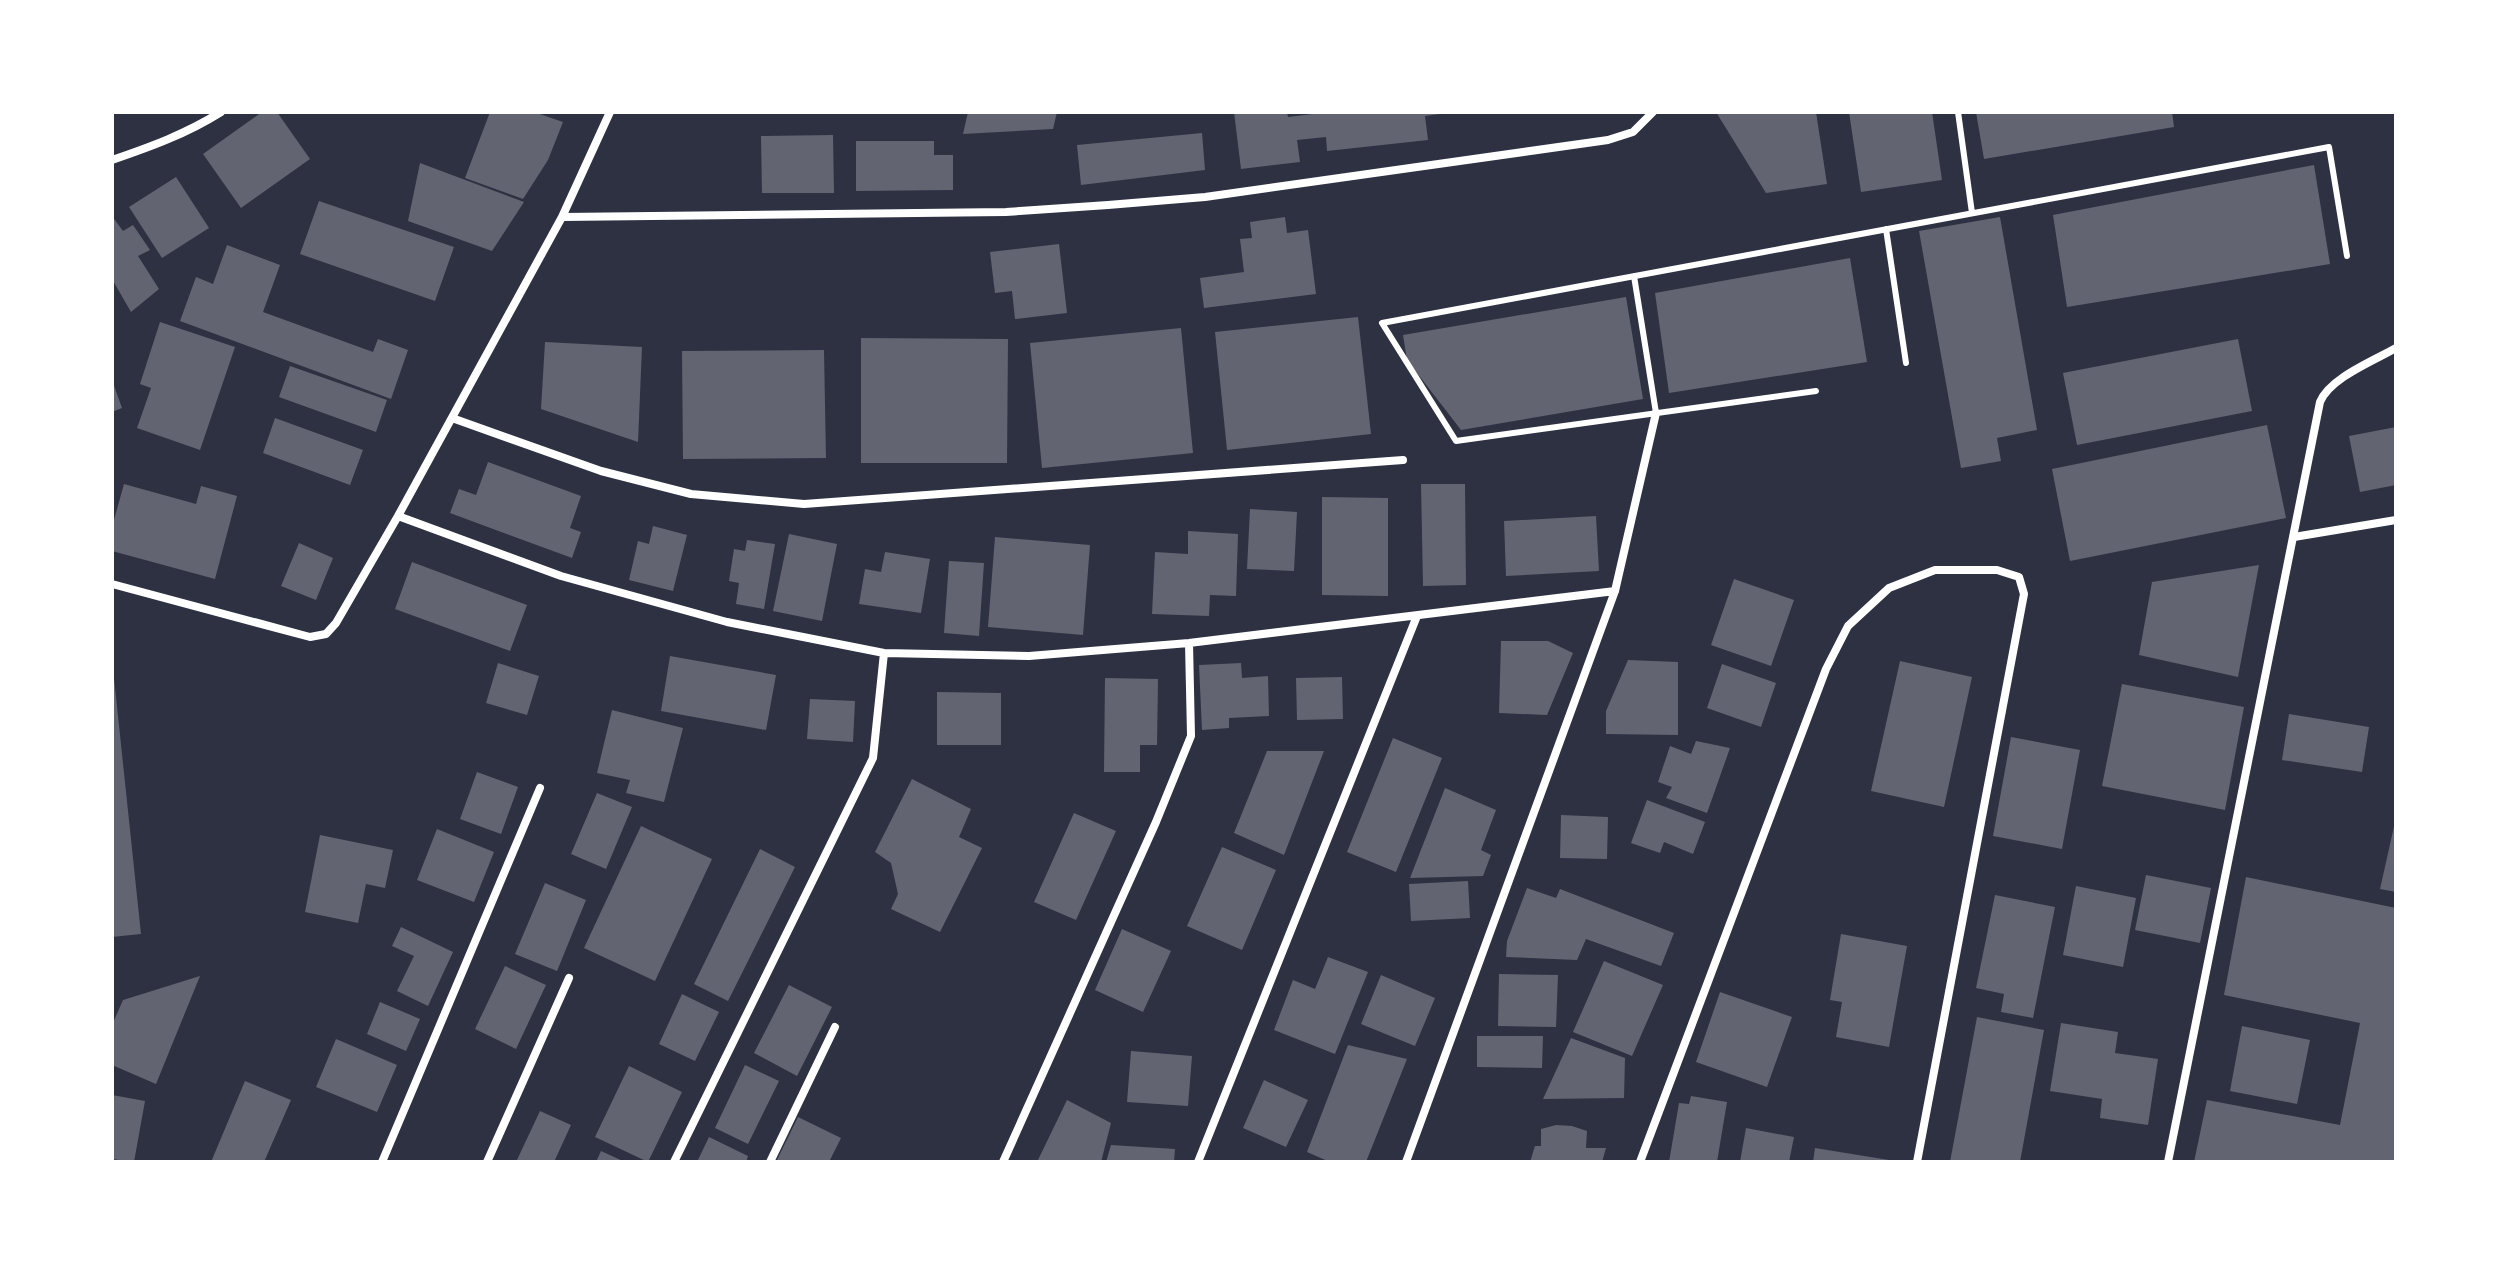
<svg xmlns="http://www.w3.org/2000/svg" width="2508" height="1274" font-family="Ubuntu,sans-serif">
  <rect width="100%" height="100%" fill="#2d3142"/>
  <path fill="#626471" d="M 262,112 L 277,112 L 310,159 L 241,208 L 203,154 Z
    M 490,112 L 534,112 L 563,122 L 548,160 L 523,199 L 465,178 Z
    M 968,112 L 1057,112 L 1053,129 L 963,134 Z
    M 1234,112 L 1287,112 L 1288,117 L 1329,112 L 1440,112 L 1440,114 L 1425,116 L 1428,140 L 1327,151 L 1326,137 L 1297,140 L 1300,162 L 1241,169 Z
    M 1716,112 L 1816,112 L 1827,184 L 1766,193 Z
    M 1849,112 L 1932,112 L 1942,180 L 1861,192 Z
    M 1976,112 L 2172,112 L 2174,127 L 1984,159 Z
    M 1202,133 L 1205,170 L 1081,185 L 1077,145 Z
    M 833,135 L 834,193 L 762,193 L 761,136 Z
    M 856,141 L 934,141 L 934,155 L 953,155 L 953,190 L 856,191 Z
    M 420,163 L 524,202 L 492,251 L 408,221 Z
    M 2314,165 L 2330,264 L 2067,307 L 2053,215 Z
    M 176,177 L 209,228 L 162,258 L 129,207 Z
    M 319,201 L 454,247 L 435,301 L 300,254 Z
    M 112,216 L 123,231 L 133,225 L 150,250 L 138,256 L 159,289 L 131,312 L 112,279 Z
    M 1285,217 L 1287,233 L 1308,230 L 1316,294 L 1204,308 L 1200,278 L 1244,272 L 1240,239 L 1252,238 L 1250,222 Z
    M 2000,217 L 2037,430 L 1997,438 L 2001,461 L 1961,468 L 1919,231 Z
    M 1059,244 L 1067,313 L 1015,319 L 1012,291 L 995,293 L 990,252 Z
    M 227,245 L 280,265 L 263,312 L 373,352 L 378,339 L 408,350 L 391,399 L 180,321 L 196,277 L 213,284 Z
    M 1850,258 L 1867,362 L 1669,393 L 1655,293 Z
    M 1626,297 L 1643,399 L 1461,430 L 1407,360 L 1403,335 Z
    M 1358,317 L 1371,434 L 1227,450 L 1215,332 Z
    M 160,322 L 235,347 L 200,450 L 137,428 L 151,388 L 140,384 Z
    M 1181,328 L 1193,453 L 1042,468 L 1030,343 Z
    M 861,338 L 1008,339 L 1007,463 L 861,463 Z
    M 2238,339 L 2252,411 L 2077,445 L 2063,373 Z
    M 545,342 L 642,347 L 638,442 L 541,409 Z
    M 824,350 L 826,458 L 683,459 L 682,351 Z
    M 290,366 L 387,400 L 376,432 L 279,397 Z
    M 112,380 L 122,408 L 112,412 Z
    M 275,418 L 363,450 L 350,485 L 263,453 Z
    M 2267,425 L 2286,518 L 2070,561 L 2052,469 Z
    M 2396,427 L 2396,485 L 2360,492 L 2349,436 Z
    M 488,462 L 581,496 L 570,528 L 581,532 L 572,558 L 450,513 L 459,489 L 476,495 Z
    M 124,484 L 196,504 L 201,486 L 237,496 L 215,579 L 112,551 L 112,527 Z
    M 1421,484 L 1465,484 L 1466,585 L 1423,586 Z
    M 1322,497 L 1388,498 L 1388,596 L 1322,595 Z
    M 1250,509 L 1297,512 L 1294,571 L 1247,569 Z
    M 1596,516 L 1599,571 L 1506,576 L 1504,521 Z
    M 653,526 L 687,535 L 673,591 L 629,580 L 638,541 L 649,544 Z
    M 1188,531 L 1238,534 L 1236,596 L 1210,595 L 1209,616 L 1152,614 L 1155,552 L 1188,554 Z
    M 789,534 L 837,544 L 822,621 L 773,611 Z
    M 995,537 L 1090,545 L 1083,635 L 988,627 Z
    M 747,540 L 775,544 L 764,609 L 736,604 L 739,583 L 729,581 L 734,549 L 745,551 Z
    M 299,543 L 333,558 L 316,600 L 281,586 Z
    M 885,552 L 930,559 L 921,613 L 859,604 L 865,569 L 881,572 Z
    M 949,561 L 984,563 L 979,636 L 944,633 Z
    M 412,562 L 527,605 L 510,651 L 395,609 Z
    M 2259,565 L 2238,677 L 2139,655 L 2152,582 Z
    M 1734,579 L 1794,600 L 1771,666 L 1711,645 Z
    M 1501,641 L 1548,641 L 1573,653 L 1547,715 L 1499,713 Z
    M 670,656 L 776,675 L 766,730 L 661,711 Z
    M 1628,660 L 1678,662 L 1678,735 L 1606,734 L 1606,711 Z
    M 1900,661 L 1972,677 L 1944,807 L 1871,791 Z
    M 498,663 L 539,676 L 527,715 L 486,703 Z
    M 1241,663 L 1242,678 L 1268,676 L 1269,716 L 1229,718 L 1229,728 L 1202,730 L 1199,665 Z
    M 1722,664 L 1776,683 L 1761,727 L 1707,708 Z
    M 1342,677 L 1343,719 L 1297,720 L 1296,678 Z
    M 112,678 L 114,678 L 141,934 L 112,937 Z
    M 1105,678 L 1158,679 L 1157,745 L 1140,745 L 1140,772 L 1104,772 Z
    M 2122,684 L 2244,707 L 2225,810 L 2102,786 Z
    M 937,692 L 1001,693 L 1001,745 L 937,745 Z
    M 810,699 L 855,701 L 853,742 L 807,739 Z
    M 612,710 L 683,728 L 664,802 L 626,793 L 630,780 L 597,773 Z
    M 2289,714 L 2369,727 L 2362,772 L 2282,760 Z
    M 2011,737 L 2080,750 L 2062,849 L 1993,836 Z
    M 1393,738 L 1442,758 L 1396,872 L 1347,852 Z
    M 1696,741 L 1730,748 L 1707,813 L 1666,798 L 1672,787 L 1658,782 L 1670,746 L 1691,754 Z
    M 1267,751 L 1324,751 L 1284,855 L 1234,833 Z
    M 477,772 L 518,787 L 501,834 L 460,819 Z
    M 912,779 L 971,809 L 959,837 L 982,848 L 940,932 L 891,909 L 898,894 L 891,863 L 875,852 Z
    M 1445,788 L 1496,810 L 1481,850 L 1491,855 L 1483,876 L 1410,878 Z
    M 597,793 L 632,807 L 606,869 L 571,854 Z
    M 1647,800 L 1705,822 L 1693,854 L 1664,842 L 1660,853 L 1631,843 Z
    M 1074,813 L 1116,831 L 1076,920 L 1034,902 Z
    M 1561,815 L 1608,817 L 1607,859 L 1560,858 Z
    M 2395,822 L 2396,822 L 2396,892 L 2380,889 Z
    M 641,826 L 712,859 L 655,981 L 584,948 Z
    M 437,829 L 494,852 L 474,902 L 417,880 Z
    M 320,835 L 393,850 L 385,888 L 366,884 L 358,923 L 305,912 Z
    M 1222,847 L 1276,870 L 1242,950 L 1187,926 Z
    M 760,849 L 795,867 L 728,1001 L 694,984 Z
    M 2146,875 L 2211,888 L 2200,943 L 2135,930 Z
    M 2246,877 L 2396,908 L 2396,1162 L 2194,1162 L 2207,1100 L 2340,1125 L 2360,1023 L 2224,995 Z
    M 1468,881 L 1470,918 L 1411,921 L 1409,884 Z
    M 545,883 L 586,900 L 557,971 L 515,954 Z
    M 2076,886 L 2136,898 L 2123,967 L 2063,955 Z
    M 1527,888 L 1556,898 L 1560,889 L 1674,933 L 1661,966 L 1586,939 L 1577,960 L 1506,957 L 1507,941 Z
    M 1995,895 L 2055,907 L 2033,1018 L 2001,1012 L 2004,994 L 1976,988 Z
    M 401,927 L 453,952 L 428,1006 L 397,991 L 414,956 L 392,946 Z
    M 1122,929 L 1171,951 L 1143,1012 L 1095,990 Z
    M 1841,934 L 1907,946 L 1889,1047 L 1836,1037 L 1842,1002 L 1830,1000 Z
    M 1328,957 L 1368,972 L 1335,1054 L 1274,1030 L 1293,980 L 1315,989 Z
    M 1604,961 L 1663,985 L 1632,1056 L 1573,1032 Z
    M 505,966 L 546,985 L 516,1049 L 475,1029 Z
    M 1499,974 L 1558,975 L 1556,1027 L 1498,1026 Z
    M 1381,975 L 1435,998 L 1415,1046 L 1361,1024 Z
    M 200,976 L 156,1084 L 112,1065 L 112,1025 L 123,1000 Z
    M 789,985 L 832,1007 L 797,1076 L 754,1053 Z
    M 1720,992 L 1792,1017 L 1767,1087 L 1696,1062 Z
    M 682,994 L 719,1012 L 695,1061 L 659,1044 Z
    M 380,1002 L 420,1019 L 406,1051 L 367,1034 Z
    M 1977,1017 L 2044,1030 L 2020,1162 L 1950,1162 Z
    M 2061,1023 L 2118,1032 L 2115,1053 L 2158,1059 L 2148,1125 L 2100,1118 L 2102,1099 L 2050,1091 Z
    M 2242,1026 L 2310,1040 L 2297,1104 L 2230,1091 Z
    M 1477,1036 L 1543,1036 L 1542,1068 L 1477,1067 Z
    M 1571,1038 L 1625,1058 L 1624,1098 L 1543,1099 Z
    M 336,1039 L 397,1065 L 377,1112 L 316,1087 Z
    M 1348,1045 L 1407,1059 L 1366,1162 L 1330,1162 L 1307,1152 Z
    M 1131,1051 L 1192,1056 L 1188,1106 L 1127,1102 Z
    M 745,1065 L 779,1081 L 748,1144 L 715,1128 Z
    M 629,1066 L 682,1092 L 648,1162 L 595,1137 Z
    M 1264,1080 L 1308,1100 L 1286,1147 L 1243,1128 Z
    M 245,1081 L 291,1100 L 264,1162 L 211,1162 Z
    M 112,1095 L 145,1101 L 134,1162 L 112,1159 Z
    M 1691,1096 L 1727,1102 L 1717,1162 L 1669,1162 L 1679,1103 L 1689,1104 Z
    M 1067,1100 L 1111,1123 L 1101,1162 L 1037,1162 Z
    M 540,1111 L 571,1125 L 554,1162 L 516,1162 Z
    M 798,1117 L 841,1138 L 829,1162 L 776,1162 Z
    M 1556,1125 L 1572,1126 L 1587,1131 L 1586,1148 L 1606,1148 L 1602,1162 L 1530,1162 L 1535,1146 L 1541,1146 L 1541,1129 Z
    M 1746,1128 L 1794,1137 L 1789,1162 L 1740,1162 Z
    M 709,1137 L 748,1156 L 746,1162 L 697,1162 Z
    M 1111,1145 L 1175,1149 L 1174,1162 L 1106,1162 Z
    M 1815,1148 L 1889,1160 L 1889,1162 L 1813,1162 Z
    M 601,1151 L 625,1162 L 596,1162 Z"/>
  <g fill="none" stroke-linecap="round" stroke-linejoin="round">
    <path stroke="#fff" stroke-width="6" d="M 1958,112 L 1972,213
      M 1886,229 L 1906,363
      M 1634,276 L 1656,413
      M 1816,391 L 1456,441 L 1382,323 L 2329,147 L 2347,256"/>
    <path stroke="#fff" stroke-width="8" d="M 112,160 C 150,147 186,134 221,112
      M 562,217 L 1006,212 L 1108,205 L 1205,197 L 1608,140 L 1633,132 L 1653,112
      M 452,418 L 601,471 L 691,494 L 804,504 L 1403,460
      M 398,516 L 561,576 L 727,622 L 884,653 L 1029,656 L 1189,643 L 1615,591
      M 2294,537 L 2396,520
      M 112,584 L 310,637 L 326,634 L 336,623 L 398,516 L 562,217 L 610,112
      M 382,1162 L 540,788
      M 487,1162 L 569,978
      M 674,1162 L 873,758 L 884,653
      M 770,1162 L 835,1027
      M 1003,1162 L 1156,822 L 1191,736 L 1189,643
      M 1198,1162 L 1417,616
      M 1406,1162 L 1615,591 L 1656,413
      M 1640,1162 L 1826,669 L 1848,626 L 1889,588 L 1935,570 L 1997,570 L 2019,577 L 2024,594 L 1917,1162
      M 2168,1162 L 2320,402 C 2330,378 2373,361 2396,348"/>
  </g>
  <rect width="2508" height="1274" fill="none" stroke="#ffffff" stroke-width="228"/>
</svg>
